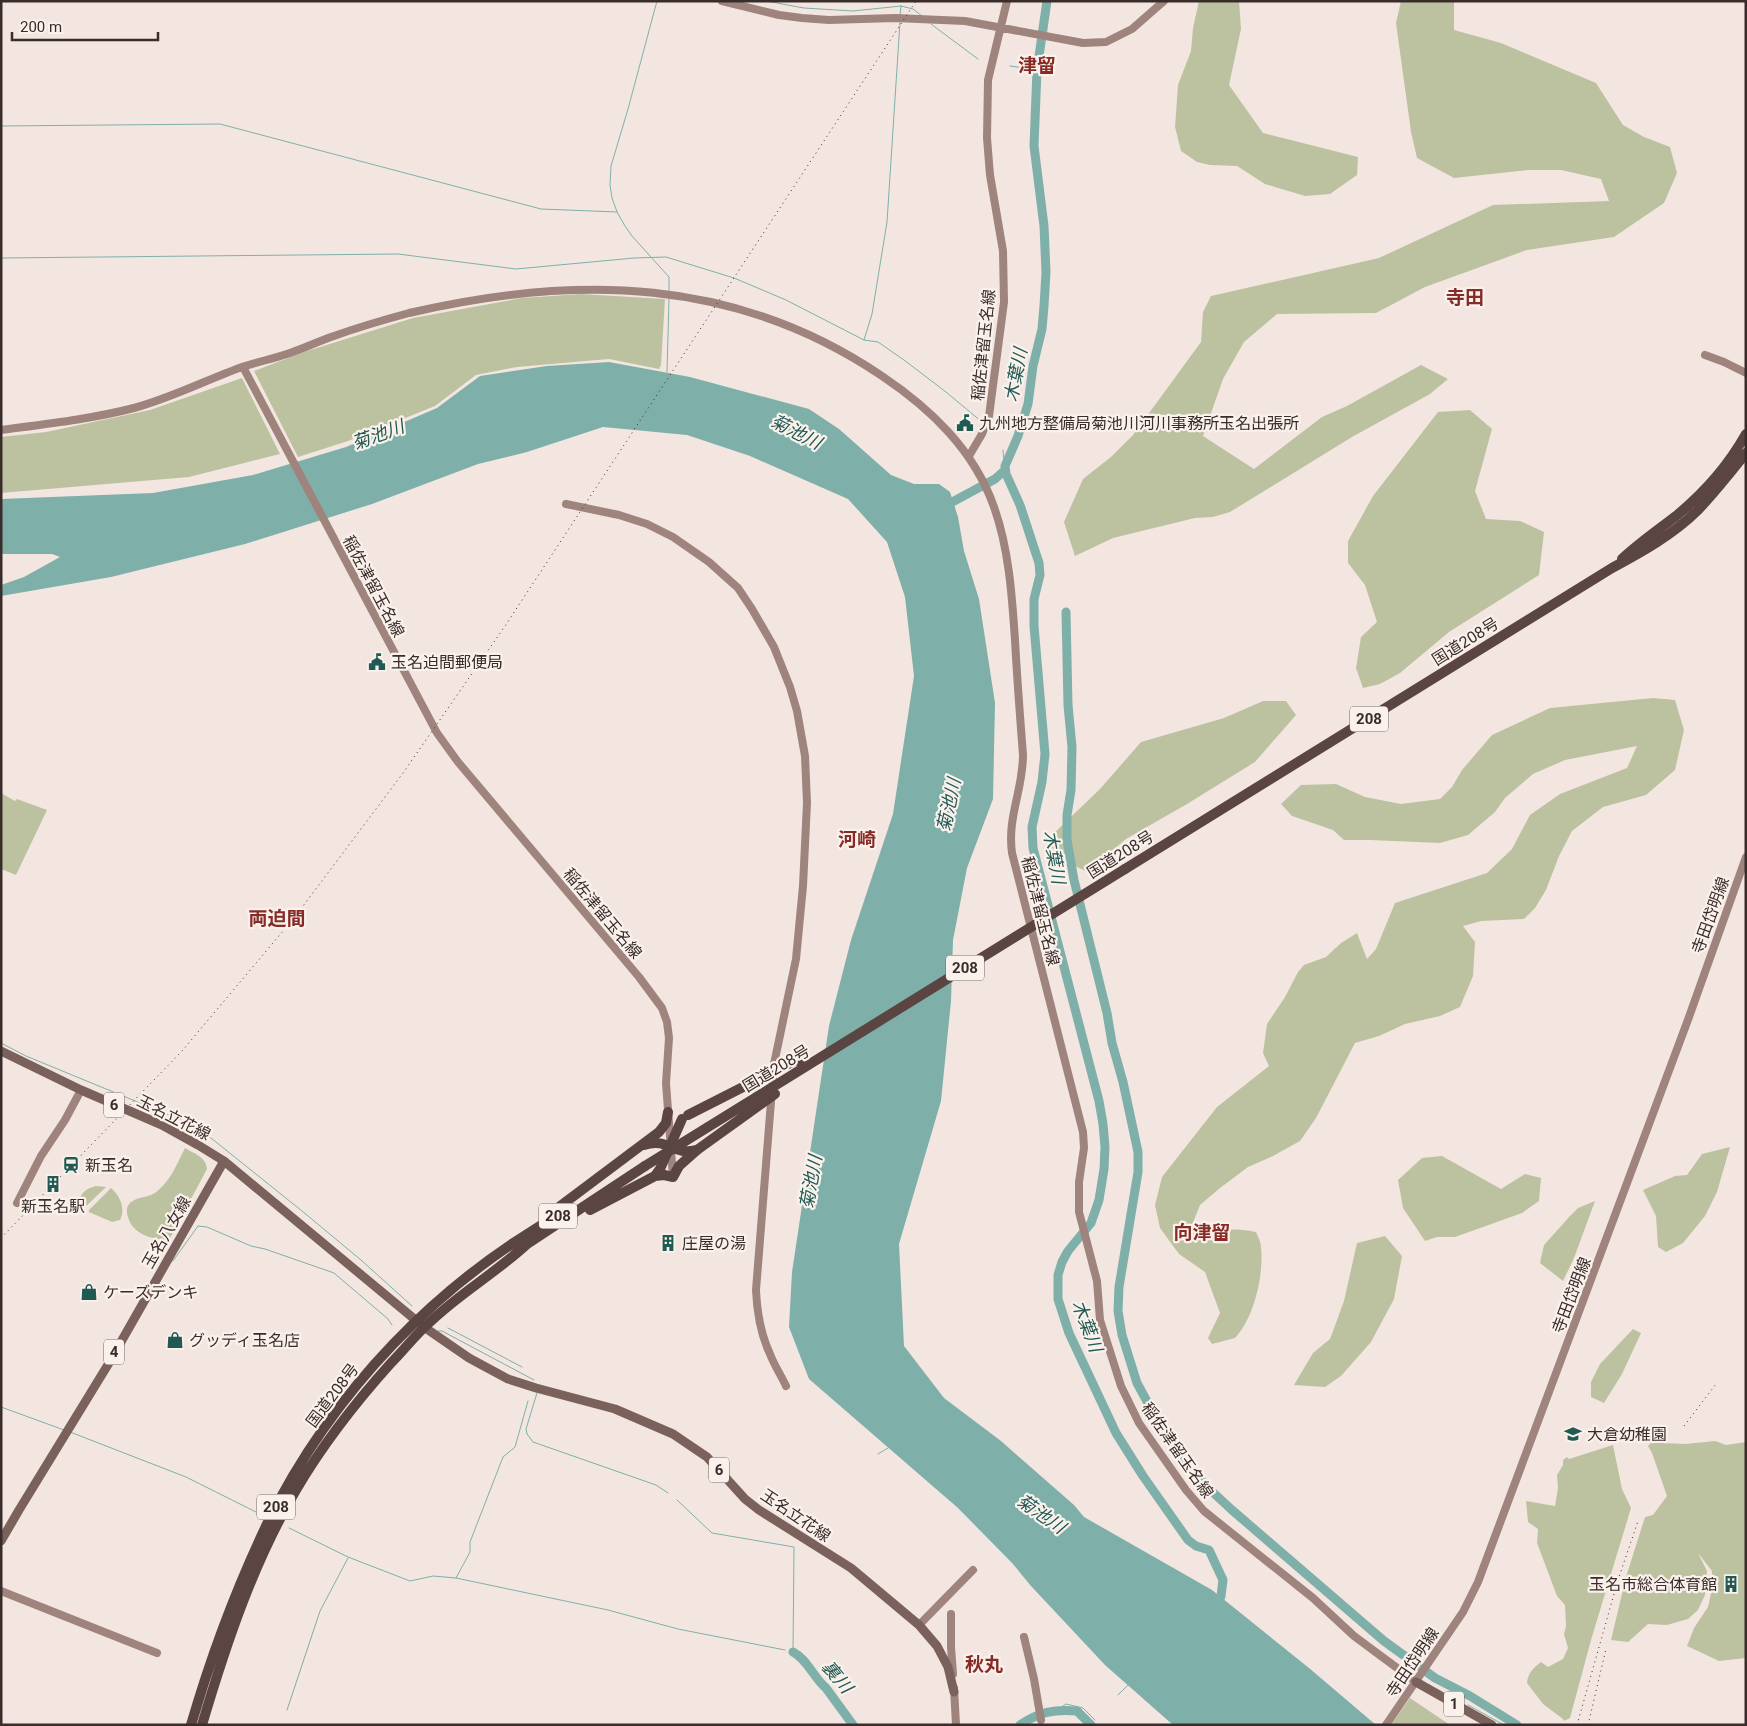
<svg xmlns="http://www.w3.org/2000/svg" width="1747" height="1726" font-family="Roboto,'Noto Sans JP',sans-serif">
  <rect width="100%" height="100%" fill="#f3e6e0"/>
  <path fill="#bcc2a0" d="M 1199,1 L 1239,1 L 1241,29 L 1229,85 L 1263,133 L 1358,157 L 1357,175 L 1330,194 L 1305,196 L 1265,184 L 1237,166 L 1210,165 L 1197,162 L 1181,151 L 1175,127 L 1178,85 L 1191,51 L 1193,28 Z
    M 1401,1 L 1454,1 L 1454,30 L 1501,43 L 1596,83 L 1623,125 L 1644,137 L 1670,147 L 1677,173 L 1664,203 L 1614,237 L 1527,250 L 1425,287 L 1376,313 L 1277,314 L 1244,342 L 1223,379 L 1203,436 L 1254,469 L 1322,417 L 1347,406 L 1421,365 L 1448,379 L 1430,394 L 1352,437 L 1230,512 L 1213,517 L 1195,518 L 1113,538 L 1075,556 L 1064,522 L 1083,479 L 1111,457 L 1133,435 L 1201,342 L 1203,312 L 1211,296 L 1379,258 L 1493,205 L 1609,201 L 1601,179 L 1561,170 L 1528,170 L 1454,178 L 1417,158 L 1411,132 L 1396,23 Z
    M 581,294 L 665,299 L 661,365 L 659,369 L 609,359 L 517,367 L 476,375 L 435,406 L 348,441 L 298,457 L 254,371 L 304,352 L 413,318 L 522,298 Z
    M 242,378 L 280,454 L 189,477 L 1,493 L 1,437 L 46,432 L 150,410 Z
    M 1470,410 L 1492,429 L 1475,491 L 1486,519 L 1520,521 L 1544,532 L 1539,575 L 1449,632 L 1400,673 L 1380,684 L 1363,688 L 1356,668 L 1361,637 L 1377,622 L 1365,585 L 1348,563 L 1348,541 L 1373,496 L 1438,412 Z
    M 1653,698 L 1675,700 L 1684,730 L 1675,770 L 1646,795 L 1603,807 L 1572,831 L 1559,856 L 1546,890 L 1535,908 L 1524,919 L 1481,921 L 1463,926 L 1475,942 L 1473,976 L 1460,1007 L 1440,1016 L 1405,1024 L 1379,1036 L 1355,1043 L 1316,1118 L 1300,1141 L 1273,1156 L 1248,1167 L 1220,1188 L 1200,1205 L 1190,1230 C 1211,1231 1235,1227 1256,1232 C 1258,1237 1261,1242 1261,1247 C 1264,1275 1254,1318 1235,1338 L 1212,1344 L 1208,1338 L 1220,1313 L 1205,1272 L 1179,1254 L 1160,1228 L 1155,1205 L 1162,1177 L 1217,1107 L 1269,1066 L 1263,1053 L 1267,1024 L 1285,997 L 1298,972 L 1304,965 L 1326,957 L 1341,943 L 1357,933 L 1367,959 L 1376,949 L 1395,903 L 1487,873 L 1512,849 L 1530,815 L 1560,794 L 1627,768 L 1637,746 L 1565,760 L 1533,774 L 1505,798 L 1495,812 L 1468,835 L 1440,843 L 1370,840 L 1344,840 L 1333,830 L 1292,816 L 1281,804 L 1301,785 L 1336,784 L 1365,797 L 1401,804 L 1440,799 L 1452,787 L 1462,770 L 1492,735 L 1550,708 Z
    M 1263,701 L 1286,701 L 1296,715 L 1255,762 L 1187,804 L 1126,839 L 1108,854 L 1090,873 L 1077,867 L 1052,848 L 1051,836 L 1100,789 L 1141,742 L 1224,718 Z
    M 1,793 L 15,801 L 17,799 L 47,810 L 16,875 L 1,869 Z
    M 1730,1147 L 1717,1192 L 1705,1216 L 1683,1243 L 1666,1252 L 1658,1247 L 1656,1216 L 1643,1190 L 1675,1176 L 1687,1175 L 1702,1154 Z
    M 185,1148 C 195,1154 206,1157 207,1169 L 169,1240 C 153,1240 132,1234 128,1217 C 127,1214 126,1209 128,1206 C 132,1197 147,1198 155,1193 C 170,1182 177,1164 185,1148 Z
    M 1442,1156 L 1501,1189 L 1525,1174 L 1541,1178 L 1539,1201 L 1522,1213 L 1455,1237 L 1437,1237 L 1425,1241 L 1403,1208 L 1398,1180 L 1422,1158 Z
    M 96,1186 L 106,1187 L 82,1210 L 79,1202 C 80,1193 87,1188 96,1186 Z
    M 111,1188 C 120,1196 126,1208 120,1220 L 112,1222 L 89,1212 L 89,1210 Z
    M 1595,1201 L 1574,1258 L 1563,1281 L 1540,1263 L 1544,1245 L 1570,1216 L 1578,1208 Z
    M 1385,1236 L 1402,1256 L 1394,1299 L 1371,1342 L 1341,1376 L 1325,1387 L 1294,1385 L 1313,1353 L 1330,1339 L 1344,1301 L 1357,1243 Z
    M 1633,1329 L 1641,1333 L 1622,1374 L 1604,1403 L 1591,1397 L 1591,1382 L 1600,1364 Z
    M 1655,1438 L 1663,1443 L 1686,1444 L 1715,1441 L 1726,1445 L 1746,1442 L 1746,1658 L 1719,1661 L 1687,1646 L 1694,1628 L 1708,1607 L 1712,1589 L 1712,1571 L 1698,1553 L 1707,1571 L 1705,1595 L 1698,1610 L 1688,1619 L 1667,1625 L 1648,1624 L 1628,1642 L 1611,1640 L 1626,1577 L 1645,1517 L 1653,1515 L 1667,1496 L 1652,1453 L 1648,1446 Z
    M 1613,1445 L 1622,1489 L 1631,1508 L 1591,1640 L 1570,1718 L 1564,1721 L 1563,1719 L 1543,1704 L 1527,1683 C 1528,1673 1533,1668 1541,1662 L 1548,1667 L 1563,1659 L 1568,1648 L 1564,1634 L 1566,1626 L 1565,1605 L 1557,1596 L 1537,1543 L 1538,1529 L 1528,1522 L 1526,1501 L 1555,1506 L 1558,1488 L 1557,1475 L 1563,1465 L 1563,1460 L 1567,1457 L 1569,1459 Z
    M 1410,1698 L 1450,1725 L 1391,1725 Z"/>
  <path fill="#7fafa9" d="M 609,362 L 690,377 L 809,409 L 839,429 L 891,475 L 914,484 L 939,484 L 950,492 L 958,517 L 964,551 L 979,599 L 995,703 L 993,799 L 967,868 L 953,940 L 951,1001 L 941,1101 L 899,1244 L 904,1346 L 944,1398 L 1001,1441 L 1074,1505 L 1084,1517 L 1212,1590 L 1309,1668 L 1376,1725 L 1173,1725 L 1105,1665 L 1031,1586 L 1013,1564 L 958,1508 L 809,1379 L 789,1327 L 792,1272 L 829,1026 L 851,940 L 893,814 L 914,676 L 905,597 L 887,542 L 848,499 L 750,456 L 687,435 L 603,427 L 527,452 L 478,464 L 372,504 L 245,544 L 111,577 L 1,596 L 1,585 L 24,577 L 60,557 L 52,554 L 1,554 L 1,499 L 153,493 L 253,475 L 346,447 L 437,408 L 480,376 L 547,366 Z"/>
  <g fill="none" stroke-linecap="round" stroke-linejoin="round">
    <path stroke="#7fafa9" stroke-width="1" d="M 657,1 L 628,109 L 611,166 L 610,185 L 612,198 L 617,212 L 625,226 L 632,236 L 669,277 L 669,292
      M 766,1 L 804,8 L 853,11 L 901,6 L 913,9 L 922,16
      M 900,15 L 901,6
      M 931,24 L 978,59
      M 1010,66 L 1037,70
      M 1,126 L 220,124 L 541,209 L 617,212
      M 1,258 L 398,254 L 516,269 L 634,258 L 666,257 L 734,278 L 786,300 L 864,340 L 878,342 L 904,360 L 946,392 L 982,422
      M 864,340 L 872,314 L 887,222 L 900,22
      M 667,372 L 669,299
      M 1003,450 L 1005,470
      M 1,1043 L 26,1056 L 196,1126 L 302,1211 L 361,1260 L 412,1306
      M 173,1261 L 198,1226 L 207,1227 L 251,1246 L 265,1249 L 334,1273 L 388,1319 L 392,1325
      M 448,1328 L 522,1367
      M 438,1331 L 442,1331 L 534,1380
      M 537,1393 L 526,1429 L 527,1434 L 533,1442 L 656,1485 L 668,1493
      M 1,1407 L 64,1430
      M 70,1432 L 186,1477 L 256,1512
      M 878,1454 L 888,1448
      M 677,1500 L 712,1533 L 794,1547
      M 289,1528 L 348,1557 L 410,1581 L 433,1576 L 456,1578 L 608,1610 L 678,1629 L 785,1650
      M 456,1578 L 470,1552 L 470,1542 L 503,1457 L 515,1447 L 528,1401
      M 793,1652 L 794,1548
      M 1118,1695 L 1128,1685
      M 1468,1705 L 1504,1725
      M 287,1710 L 320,1611 L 348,1558
      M 1057,1710 L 1066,1704 L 1083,1708 L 1095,1720"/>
    <path stroke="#7fafa9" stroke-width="9" d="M 1047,1 L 1037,70 L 1034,146 L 1044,226 L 1046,272 L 1044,306 L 1042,329 L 1033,366 L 1028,404 L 1018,436 L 1005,466 L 1006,474 L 1020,505 L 1039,563 L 1040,575 L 1034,599 L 1034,626 L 1045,754 L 1042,782 L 1032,827 L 1033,848 L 1099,1101 L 1103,1124 L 1105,1147 L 1104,1169 L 1099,1200 L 1091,1223 L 1068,1251 L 1062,1262 L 1058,1275 L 1058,1299 L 1069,1333 L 1116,1433 L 1143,1476 L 1188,1540 L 1196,1546 L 1209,1550 L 1223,1580 L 1221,1596 L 1217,1609
      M 943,507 L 995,479 L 1005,470
      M 1066,612 L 1068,705 L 1072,747 L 1071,790 L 1067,815 L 1067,840 L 1074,880 L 1107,1013 L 1112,1043 L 1123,1082 L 1138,1152 L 1138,1172 L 1119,1287 L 1118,1311 L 1122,1335 L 1137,1383 L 1162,1429 L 1186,1461 L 1206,1486 L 1232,1510 L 1384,1641 L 1435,1678 L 1470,1696 L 1517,1725
      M 793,1652 C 807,1659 814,1678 826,1688 L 853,1725
      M 1020,1725 C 1039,1712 1054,1709 1077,1711 L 1091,1725"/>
    <path stroke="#9f837d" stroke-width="8" d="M 722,1 L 779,15 L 802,18 L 829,20 L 895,18 L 965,21 L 1083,43 L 1106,42 L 1132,29 L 1164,1
      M 1705,355 L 1724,362 L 1746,373
      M 243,367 L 437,733 L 458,762 L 639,977 L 662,1008 L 667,1022 L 669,1038 L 666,1083 L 673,1177
      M 1,430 C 46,424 91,419 134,408 C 171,398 206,380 242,367 C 257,362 272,359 287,354 C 302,349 317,342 331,337 C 356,328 383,320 409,313 C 576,274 736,277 882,376 C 931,409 974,450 994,507 C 1009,549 1012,596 1015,640 C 1017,678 1020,716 1023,755 C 1023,790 1007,817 1012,853 L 1083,1132 L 1084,1148 L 1079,1182 L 1079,1212 L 1097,1281 L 1100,1320 L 1121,1386 L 1139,1423 L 1186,1490 L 1204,1511 L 1313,1598 L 1354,1636 L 1416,1682
      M 969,456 L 982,434 L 989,416 L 1004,302 L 1003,251 L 990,175 L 987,138 L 988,80 L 1007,1
      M 566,504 L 619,515 L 647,524 L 673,537 L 709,562 L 738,588 L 752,609 L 774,647 L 790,687 L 797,711 L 805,756 L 807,803 L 803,886 L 796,959 L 774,1064 L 756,1290 C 757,1312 760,1333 770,1354 C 774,1365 781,1375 786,1386
      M 17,1203 L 41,1156 L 65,1120 L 81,1090
      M 1,1591 L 157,1653
      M 951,1614 L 951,1647 L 953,1674
      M 919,1625 L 973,1570
      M 1024,1637 L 1034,1679 L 1041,1720
      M 954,1688 L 956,1725
      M 1386,1725 L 1463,1612 L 1478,1582 L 1689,1017 L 1746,857"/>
    <path stroke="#7a615c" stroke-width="9" d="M 1,1051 L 81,1090 L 162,1125 L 198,1145 L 224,1161 L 424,1327 L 469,1358 L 508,1379 L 536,1388 L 615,1409 L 673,1434 L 707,1457 L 745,1499 L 759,1510 L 851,1568 L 919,1625 L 937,1646 L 948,1667 L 954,1692
      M 1,1541 L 19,1510 L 109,1363 L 224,1161
      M 1416,1682 L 1492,1725"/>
    <path stroke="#5a4542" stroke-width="10" d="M 1622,559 C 1639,543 1658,530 1676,516 C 1704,493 1728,466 1746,434
      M 1125,869 L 1612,568 C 1642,552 1674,534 1698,510 C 1715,492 1731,472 1746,453
      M 644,1145 C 669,1137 673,1156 696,1150
      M 655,1176 L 660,1169 L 682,1119
      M 590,1210 L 655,1176 L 664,1175 L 673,1177 L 679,1166 L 697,1150
      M 547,1216 L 659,1132 L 666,1123 L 668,1112
      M 191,1725 C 211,1656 236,1589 267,1524 C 332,1392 439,1280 568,1210
      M 202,1725 C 226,1644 253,1563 296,1490 C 323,1444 355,1403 391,1363 C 404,1350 416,1334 430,1322 C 460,1293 497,1272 527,1244 L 645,1166"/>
    <path stroke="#392c2a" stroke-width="1" stroke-dasharray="1 4" stroke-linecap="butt" d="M 1,1238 L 182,1051 L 294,918 L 403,773 L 505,626 L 916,1
      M 1684,1426 L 1716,1384
      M 1577,1725 L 1618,1580 L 1638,1521
      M 1588,1725 L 1606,1649"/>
    <path stroke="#5a4542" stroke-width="10" d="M 688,1115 L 794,1061 L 800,1060 L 805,1067
      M 697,1150 L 775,1094
      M 645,1166 L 1125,869"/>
  </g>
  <defs>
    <g id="civic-bare" transform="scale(1.35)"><path d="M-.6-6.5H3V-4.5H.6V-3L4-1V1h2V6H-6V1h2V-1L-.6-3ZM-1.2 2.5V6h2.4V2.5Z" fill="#205a53" stroke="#faf1ec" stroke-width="2.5" paint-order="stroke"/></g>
    <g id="station-bare" transform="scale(1.35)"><path d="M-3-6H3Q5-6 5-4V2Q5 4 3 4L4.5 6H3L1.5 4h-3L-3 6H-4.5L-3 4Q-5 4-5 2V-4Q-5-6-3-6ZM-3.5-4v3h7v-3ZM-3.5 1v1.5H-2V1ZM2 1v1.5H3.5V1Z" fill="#205a53" stroke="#faf1ec" stroke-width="2.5" paint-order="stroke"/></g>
    <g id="building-bare" transform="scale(1.35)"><path d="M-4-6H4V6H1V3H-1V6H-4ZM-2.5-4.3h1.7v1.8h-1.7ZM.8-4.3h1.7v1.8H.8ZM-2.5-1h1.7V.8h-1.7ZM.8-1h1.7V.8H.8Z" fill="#205a53" stroke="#faf1ec" stroke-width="2.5" paint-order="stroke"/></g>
    <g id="shop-bare" transform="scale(1.35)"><path d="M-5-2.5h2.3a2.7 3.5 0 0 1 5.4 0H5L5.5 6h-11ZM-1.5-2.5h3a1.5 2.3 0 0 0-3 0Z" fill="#205a53" stroke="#faf1ec" stroke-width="2.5" paint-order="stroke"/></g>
    <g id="school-bare" transform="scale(1.35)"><path d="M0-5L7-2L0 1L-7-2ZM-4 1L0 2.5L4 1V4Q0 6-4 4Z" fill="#205a53" stroke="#faf1ec" stroke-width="2.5" paint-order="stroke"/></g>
  </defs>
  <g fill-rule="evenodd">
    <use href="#civic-bare" x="965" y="423"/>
    <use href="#civic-bare" x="377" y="662"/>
    <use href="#station-bare" x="71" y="1165"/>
    <use href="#building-bare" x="53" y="1184"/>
    <use href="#building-bare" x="668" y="1243"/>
    <use href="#shop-bare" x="89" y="1292"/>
    <use href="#shop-bare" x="175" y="1340"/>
    <use href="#school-bare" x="1573" y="1434"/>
    <use href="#building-bare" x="1731" y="1584"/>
  </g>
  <g text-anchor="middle" stroke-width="4.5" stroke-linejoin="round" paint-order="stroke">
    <g fill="#faf1ec" stroke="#736764" stroke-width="1">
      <rect x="1350" y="706.5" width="38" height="25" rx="4"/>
      <rect x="946" y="955.5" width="38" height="25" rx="4"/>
      <rect x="104" y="1092.5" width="20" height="25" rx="4"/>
      <rect x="539" y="1203.5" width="38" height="25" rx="4"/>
      <rect x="104" y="1339.5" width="20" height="25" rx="4"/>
      <rect x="709" y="1457.5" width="20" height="25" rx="4"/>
      <rect x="257" y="1494.5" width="38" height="25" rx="4"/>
      <rect x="1444" y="1691.5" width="20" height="25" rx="4"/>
    </g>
    <g font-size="15" font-weight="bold" fill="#392c2a">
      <text x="1369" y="724">208</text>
      <text x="965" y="973">208</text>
      <text x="114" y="1110">6</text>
      <text x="558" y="1221">208</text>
      <text x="114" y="1357">4</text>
      <text x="719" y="1475">6</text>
      <text x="276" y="1512">208</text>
      <text x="1454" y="1709">1</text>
    </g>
    <g font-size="16" fill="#392c2a" stroke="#faf1ec">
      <text transform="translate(983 345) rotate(-84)" y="6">稲佐津留玉名線</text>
      <text transform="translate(374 586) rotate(62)" y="6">稲佐津留玉名線</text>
      <text transform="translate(1465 641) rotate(-32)" y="6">国道208号</text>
      <text transform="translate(1120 854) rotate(-32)" y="6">国道208号</text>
      <text transform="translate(1041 911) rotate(76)" y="6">稲佐津留玉名線</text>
      <text transform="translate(603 913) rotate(50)" y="6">稲佐津留玉名線</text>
      <text transform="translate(1710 915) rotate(-70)" y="6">寺田岱明線</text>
      <text transform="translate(776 1068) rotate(-31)" y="6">国道208号</text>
      <text transform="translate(174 1117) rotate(27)" y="6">玉名立花線</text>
      <text transform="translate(166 1232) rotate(-60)" y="6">玉名八女線</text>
      <text transform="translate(1571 1295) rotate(-69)" y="6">寺田岱明線</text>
      <text transform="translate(332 1395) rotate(-53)" y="6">国道208号</text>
      <text transform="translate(1178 1450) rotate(55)" y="6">稲佐津留玉名線</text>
      <text transform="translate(796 1515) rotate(34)" y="6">玉名立花線</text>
      <text transform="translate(1412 1662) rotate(-56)" y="6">寺田岱明線</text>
    </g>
    <g font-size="16" fill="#392c2a" stroke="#faf1ec" text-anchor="start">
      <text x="979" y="429">九州地方整備局菊池川河川事務所玉名出張所</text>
      <text x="391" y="668">玉名迫間郵便局</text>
      <text x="85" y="1171">新玉名</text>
      <text x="53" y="1212" text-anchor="middle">新玉名駅</text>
      <text x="682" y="1249">庄屋の湯</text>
      <text x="103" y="1298">ケーズデンキ</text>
      <text x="189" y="1346">グッディ玉名店</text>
      <text x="1587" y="1440">大倉幼稚園</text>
      <text x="1717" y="1590" text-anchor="end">玉名市総合体育館</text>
    </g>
    <g font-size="18" font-style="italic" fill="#205a53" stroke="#faf1ec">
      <text transform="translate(1016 375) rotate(-79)" y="6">木葉川</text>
      <text transform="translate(796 432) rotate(27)" y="6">菊池川</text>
      <text transform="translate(378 435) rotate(-20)" y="6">菊池川</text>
      <text transform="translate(949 805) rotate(-78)" y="6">菊池川</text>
      <text transform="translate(1054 857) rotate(80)" y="6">木葉川</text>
      <text transform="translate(811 1182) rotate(-80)" y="6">菊池川</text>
      <text transform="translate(1087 1326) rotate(69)" y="6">木葉川</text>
      <text transform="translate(1041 1514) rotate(35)" y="6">菊池川</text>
      <text transform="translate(837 1677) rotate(50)" y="6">裏川</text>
    </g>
    <g font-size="19" font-weight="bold" fill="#862b25" stroke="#faf1ec">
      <text x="1037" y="72">津留</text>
      <text x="1465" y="304">寺田</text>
      <text x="857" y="846">河崎</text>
      <text x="277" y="925">両迫間</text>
      <text x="1202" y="1239">向津留</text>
      <text x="984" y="1671">秋丸</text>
    </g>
  </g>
  <rect width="1747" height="1726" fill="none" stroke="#392c2a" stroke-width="5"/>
  <path d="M12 32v8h146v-8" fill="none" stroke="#392c2a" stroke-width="2.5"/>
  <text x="20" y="32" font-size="15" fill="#392c2a" stroke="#faf1ec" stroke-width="4" paint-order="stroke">200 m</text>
</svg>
